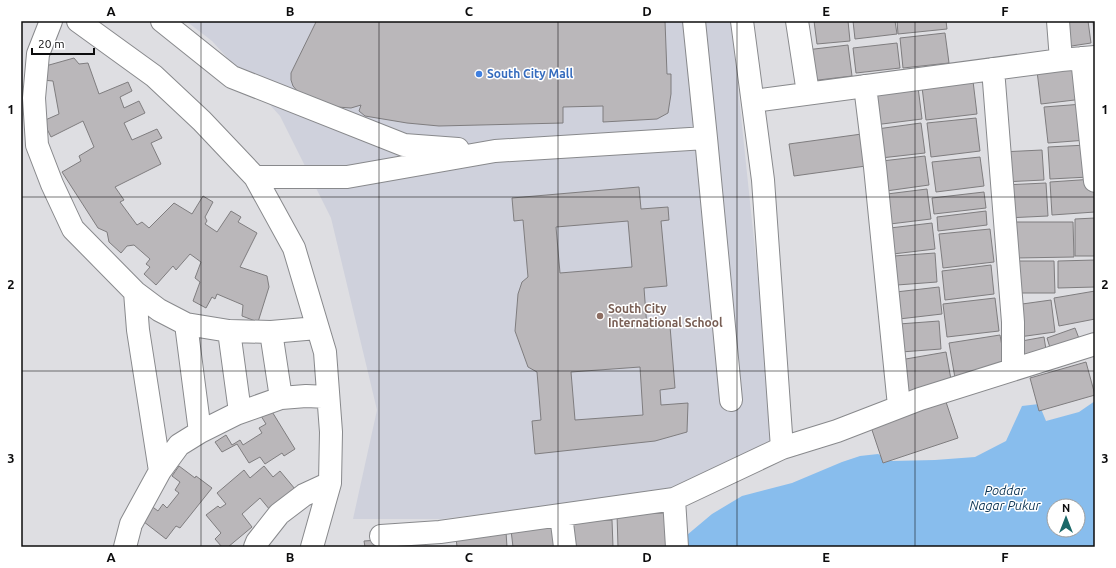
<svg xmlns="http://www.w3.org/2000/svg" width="1116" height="568" font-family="Ubuntu,sans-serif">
  <rect width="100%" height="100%" fill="#dedee2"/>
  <path fill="#cfd1dc" d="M 186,21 L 731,21 L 775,440 L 667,491 L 442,519 L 353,519 L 377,410 L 331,218 L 280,116 L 212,41 Z"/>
  <path fill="#88bded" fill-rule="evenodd" d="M 1095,401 L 1095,547 L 688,547 L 687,535 L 712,514 L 742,496 L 792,483 L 842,462 L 860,456 L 878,454 L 892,461 L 935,460 L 975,457 L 1006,441 L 1022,406 L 1039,404 L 1046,421 L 1079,412 ZM 1054,506 L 1078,506 L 1078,530 L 1054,530 Z"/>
  <path fill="#bab7ba" stroke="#7f7d7f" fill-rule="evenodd" d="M 314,21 L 665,21 L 667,74 L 671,74 L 671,94 L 668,113 L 657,119 L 603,122 L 603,106 L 563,107 L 563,123 L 439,126 L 407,123 L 365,116 L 359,111 L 361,105 L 351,108 L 337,107 L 299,93 L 293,86 L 291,80 L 291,73 L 316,22 Z
    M 814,21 L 848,21 L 850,41 L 817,44 Z
    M 853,21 L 895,21 L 897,34 L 855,39 Z
    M 897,21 L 946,21 L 947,29 L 898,34 Z
    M 1062,21 L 1088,21 L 1091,43 L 1065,47 Z
    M 1093,21 L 1095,21 L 1095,46 Z
    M 945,33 L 949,63 L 903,68 L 900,38 Z
    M 897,43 L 900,68 L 856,73 L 853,48 Z
    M 848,45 L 852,76 L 810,81 L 806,50 Z
    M 74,58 L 79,64 L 88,63 L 99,94 L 128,82 L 132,91 L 120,97 L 124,108 L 139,101 L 145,113 L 124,123 L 132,140 L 157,129 L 162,138 L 151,143 L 161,164 L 115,187 L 124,200 L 120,202 L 137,225 L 142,222 L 149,228 L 174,203 L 192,214 L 203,196 L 213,202 L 205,217 L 207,221 L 205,224 L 217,232 L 231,211 L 241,217 L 238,222 L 257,233 L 240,267 L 267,276 L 269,287 L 258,322 L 242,316 L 243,305 L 217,294 L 215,299 L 212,297 L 206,308 L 193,301 L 200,282 L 195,278 L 201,262 L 190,254 L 176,270 L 173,266 L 156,285 L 144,274 L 150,267 L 146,264 L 150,259 L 134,245 L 127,246 L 121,253 L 109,242 L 107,232 L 98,228 L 62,172 L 81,161 L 79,156 L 94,147 L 83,121 L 51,137 L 43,121 L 59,114 L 53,81 L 42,80 L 42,67 Z
    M 1080,66 L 1083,99 L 1041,104 L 1037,71 Z
    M 973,81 L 977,114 L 926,120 L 922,87 Z
    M 918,87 L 922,119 L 874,125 L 870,93 Z
    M 1083,104 L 1087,140 L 1048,143 L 1044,107 Z
    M 976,118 L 980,151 L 931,157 L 927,123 Z
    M 921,123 L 925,153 L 881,158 L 877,129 Z
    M 869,133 L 873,165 L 794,176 L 789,144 Z
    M 1087,145 L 1089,177 L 1050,179 L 1048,147 Z
    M 1042,150 L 1044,180 L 1003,182 L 1001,152 Z
    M 925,156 L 929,185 L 886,191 L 882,161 Z
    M 980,157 L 984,186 L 936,192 L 932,162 Z
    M 1094,179 L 1095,212 L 1052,215 L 1050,182 Z
    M 1046,183 L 1048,216 L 1006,218 L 1004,185 Z
    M 639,187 L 641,209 L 668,207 L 669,220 L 661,221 L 667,286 L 644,288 L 647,328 L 670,326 L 675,388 L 660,390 L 661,405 L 688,403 L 687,432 L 655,441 L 535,454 L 532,421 L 541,420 L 537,372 L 528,367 L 515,331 L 518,294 L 522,282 L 528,277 L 523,220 L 514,221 L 512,198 ZM 628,221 L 632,267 L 560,273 L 556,227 ZM 640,367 L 643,415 L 575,420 L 571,372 Z
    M 927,189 L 931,219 L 890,224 L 887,194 Z
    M 984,192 L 986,208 L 934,214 L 932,198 Z
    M 986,211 L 987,225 L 938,231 L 937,217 Z
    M 1095,218 L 1095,256 L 1075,256 L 1075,219 Z
    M 1016,222 L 1073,222 L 1074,257 L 1016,258 Z
    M 932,223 L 935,249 L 893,254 L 890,228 Z
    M 990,229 L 994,262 L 943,268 L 939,234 Z
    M 935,253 L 937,282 L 897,285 L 894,256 Z
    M 1095,260 L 1095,287 L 1058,288 L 1058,261 Z
    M 1011,261 L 1054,261 L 1055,293 L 1012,293 Z
    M 991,265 L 994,294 L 945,300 L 942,271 Z
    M 939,287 L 942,314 L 899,319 L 896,292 Z
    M 1095,291 L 1095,319 L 1059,326 L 1054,298 Z
    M 995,298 L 999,331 L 947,337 L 943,304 Z
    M 1051,300 L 1055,332 L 1019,337 L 1015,305 Z
    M 939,321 L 941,349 L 901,352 L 899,324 Z
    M 1075,328 L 1080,341 L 1051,351 L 1047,338 Z
    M 1000,335 L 1006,369 L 955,378 L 949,343 Z
    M 1044,337 L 1047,356 L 1019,361 L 1016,342 Z
    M 946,352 L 952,385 L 906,394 L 900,360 Z
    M 1086,362 L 1095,395 L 1039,411 L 1030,378 Z
    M 946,402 L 958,438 L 883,463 L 871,427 Z
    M 271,410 L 295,449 L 284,456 L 282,453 L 265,464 L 260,457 L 249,463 L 237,444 L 222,452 L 215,442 L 226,435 L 232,445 L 240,440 L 243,445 L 262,433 L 259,428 L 266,424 L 261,416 Z
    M 179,466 L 195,478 L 196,476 L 212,488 L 180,528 L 176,526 L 166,539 L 139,518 L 150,505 L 158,511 L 163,504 L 167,508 L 179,493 L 175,490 L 180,482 L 172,476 Z
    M 264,466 L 273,477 L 280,471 L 295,489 L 270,510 L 260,498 L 242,514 L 252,527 L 228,547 L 222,547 L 215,539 L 221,533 L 206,515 L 218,506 L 220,508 L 226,504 L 217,493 L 244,470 L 250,478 Z
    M 665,513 L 666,547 L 618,547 L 617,514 Z
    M 612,520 L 613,547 L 569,547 L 568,522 Z
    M 562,526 L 563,547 L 513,547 L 511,530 Z
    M 506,532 L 507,547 L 457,547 L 456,537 Z
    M 392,539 L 393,547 L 365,547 L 364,541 Z"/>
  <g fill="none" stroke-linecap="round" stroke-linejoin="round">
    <g stroke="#88898c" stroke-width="24">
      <path id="minor" d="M 51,21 L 38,54 L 34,98 L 37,145 L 52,184 L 73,229 L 135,292 L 138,330 L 160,471
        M 78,21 L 154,76 L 202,121 L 255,177 L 294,248 L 325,352 L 331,432 L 330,483 L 312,547
        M 162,21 L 232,77 L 404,145 L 458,149
        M 742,21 L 763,180 L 782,448
        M 797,21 L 808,93
        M 1058,21 L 1061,60
        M 1082,58 L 1095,181
        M 993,69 L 1013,322 L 1013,369
        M 865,86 L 875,167 L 899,406
        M 753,101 L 1061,60 L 1095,57
        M 706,138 L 731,400
        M 255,177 L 347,177 L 495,151 L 706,138 L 694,21
        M 135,292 L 159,310 L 186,324 L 229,331 L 271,332 L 317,328
        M 186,324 L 200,432
        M 229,331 L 240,412
        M 271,332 L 281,398
        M 674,499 L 677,547
        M 561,515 L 565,547
        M 381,536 L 440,532 L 674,499 L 782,448 L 837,431 L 920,399 L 1095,344
        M 125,547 L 131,524 L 160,471 L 179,445 L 200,432 L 236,414 L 281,398 L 306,396 L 328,397
        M 255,547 L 257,542 L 279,514 L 304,495 L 330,483"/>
    </g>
    <use href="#minor" stroke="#fff" stroke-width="22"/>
  </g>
  <path fill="none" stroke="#0c0c0d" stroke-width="1" stroke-opacity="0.55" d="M 201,21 L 201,547M 379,21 L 379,547M 558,21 L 558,547M 737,21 L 737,547M 915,21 L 915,547M 21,197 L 1095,197M 21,371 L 1095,371"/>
  <circle fill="#3f7fe0" stroke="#fff" stroke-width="1.5" cx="479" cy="74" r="4"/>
  <circle fill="#8d6e63" stroke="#fff" stroke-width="1.5" cx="600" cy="316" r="4"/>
  <g text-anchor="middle" stroke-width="3" stroke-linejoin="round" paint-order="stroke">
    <g font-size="12" font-weight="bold" fill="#366cbe" stroke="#fff" text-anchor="start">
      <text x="487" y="78">South City Mall</text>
    </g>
    <g font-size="12" font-weight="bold" fill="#785e54" stroke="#fff" text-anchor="start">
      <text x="608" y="313">South City<tspan x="608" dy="14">International School</tspan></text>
    </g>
    <g font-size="13" font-style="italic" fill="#0f3756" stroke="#fff">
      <text x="1005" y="495">Poddar<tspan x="1005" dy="15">Nagar Pukur</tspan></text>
    </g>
  </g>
  <rect width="1116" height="568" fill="none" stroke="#ffffff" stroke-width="44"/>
  <g transform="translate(1066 518)"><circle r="19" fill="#ffffff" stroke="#9e9e9e"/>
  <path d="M0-3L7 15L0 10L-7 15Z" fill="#1a6869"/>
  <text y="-6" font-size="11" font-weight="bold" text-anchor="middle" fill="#0c0c0d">N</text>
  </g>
  <path d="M32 48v6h62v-6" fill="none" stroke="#0c0c0d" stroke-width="2"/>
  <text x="38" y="48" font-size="12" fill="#0c0c0d" stroke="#ffffff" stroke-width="3" paint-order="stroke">20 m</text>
  <rect x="22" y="22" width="1072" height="524" fill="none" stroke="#0c0c0d" stroke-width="1.5"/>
  <g font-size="13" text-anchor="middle" font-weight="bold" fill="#0c0c0d">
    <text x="111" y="16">A</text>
    <text x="290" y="16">B</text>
    <text x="469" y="16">C</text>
    <text x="647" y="16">D</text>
    <text x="826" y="16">E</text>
    <text x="1005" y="16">F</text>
    <text x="11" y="114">1</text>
    <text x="1105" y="114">1</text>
    <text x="11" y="289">2</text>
    <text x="1105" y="289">2</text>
    <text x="11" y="463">3</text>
    <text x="1105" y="463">3</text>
    <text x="111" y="562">A</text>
    <text x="290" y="562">B</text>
    <text x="469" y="562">C</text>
    <text x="647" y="562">D</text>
    <text x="826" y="562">E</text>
    <text x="1005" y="562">F</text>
  </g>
</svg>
